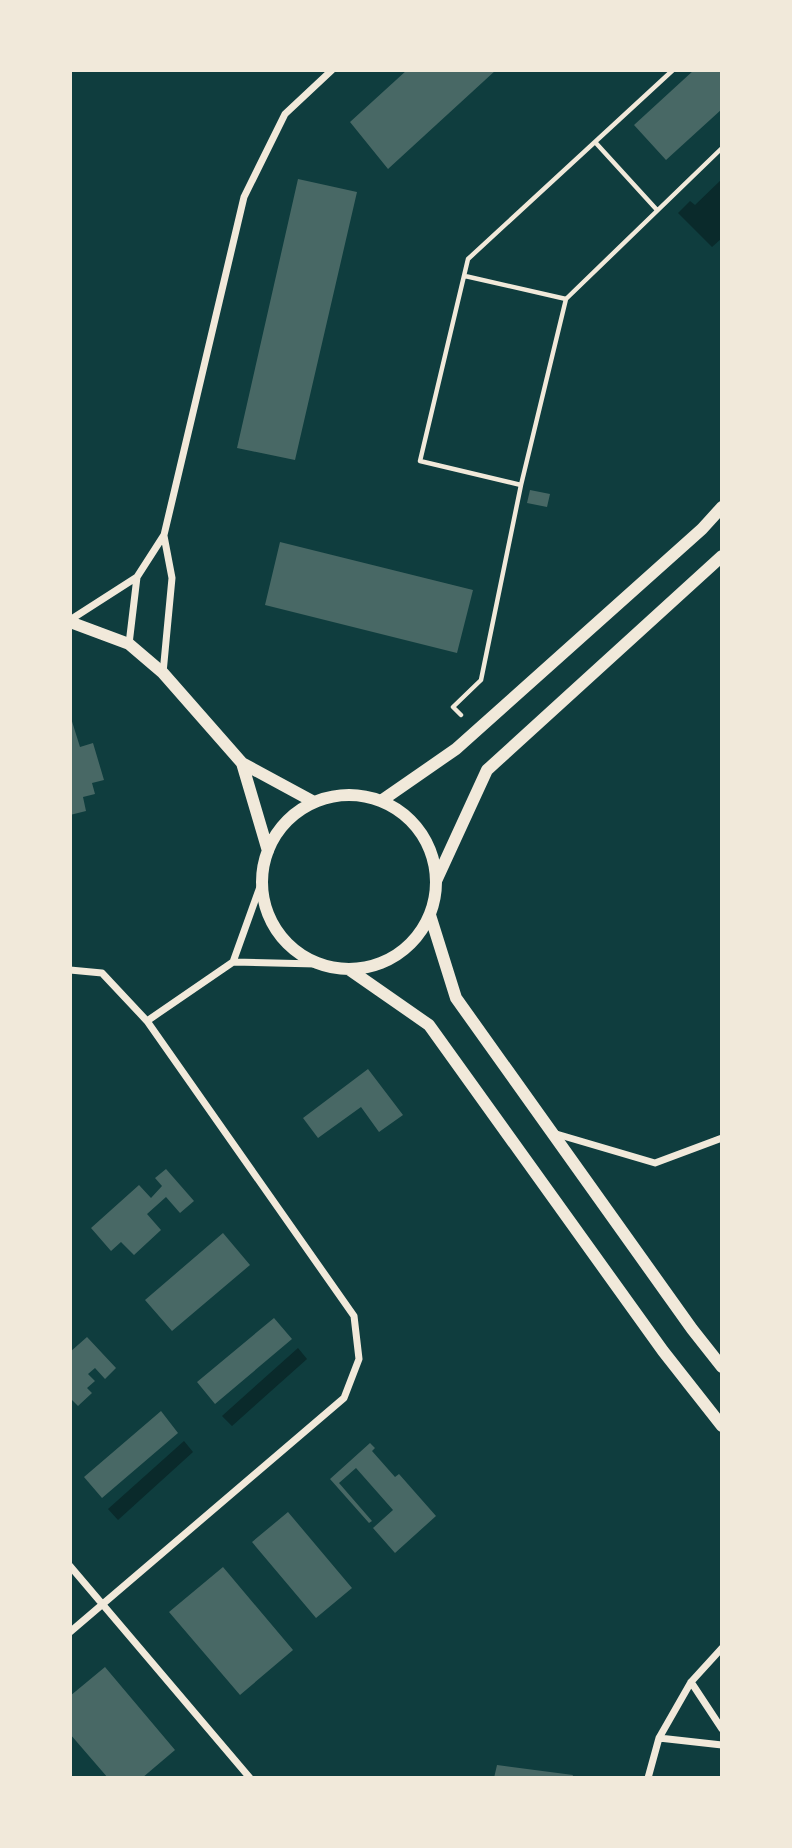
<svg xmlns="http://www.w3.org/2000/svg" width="792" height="1848" font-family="'Public Sans',sans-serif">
  <rect width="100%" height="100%" fill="#0f3d3e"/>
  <path fill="#0a2a2b" d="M 722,179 L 722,238 L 712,247 L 678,213 L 690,201 L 695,205 Z
    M 298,1348 L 307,1359 L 232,1426 L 222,1416 Z
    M 184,1441 L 193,1452 L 118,1520 L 108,1509 Z"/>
  <path fill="#486865" d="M 407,70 L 496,70 L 388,169 L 350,122 Z
    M 694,70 L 722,70 L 722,109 L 666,160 L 634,125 Z
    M 298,179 L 357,192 L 295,460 L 237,448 Z
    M 530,490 L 550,494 L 547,507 L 527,503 Z
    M 280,542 L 473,590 L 457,653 L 265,605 Z
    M 70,715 L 80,747 L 93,743 L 104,780 L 92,783 L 95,794 L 83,797 L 86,811 L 70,815 Z
    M 368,1069 L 403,1115 L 379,1132 L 361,1107 L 318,1138 L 303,1118 Z
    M 166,1169 L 194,1201 L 180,1213 L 166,1197 L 147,1214 L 161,1230 L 134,1255 L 121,1242 L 111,1251 L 91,1228 L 139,1185 L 151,1198 L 162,1186 L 155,1178 Z
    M 223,1233 L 250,1265 L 172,1331 L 145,1300 Z
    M 274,1318 L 292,1339 L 215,1404 L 197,1382 Z
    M 87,1337 L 116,1368 L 105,1379 L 95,1368 L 88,1374 L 95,1381 L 87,1388 L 92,1393 L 78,1406 L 70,1398 L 70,1352 Z
    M 161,1411 L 178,1433 L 102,1498 L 84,1477 Z
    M 370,1443 L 375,1448 L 372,1451 L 395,1477 L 399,1474 L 436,1516 L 395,1553 L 373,1528 L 393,1510 L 356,1468 L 339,1483 L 372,1521 L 369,1523 L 330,1479 Z
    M 288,1512 L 352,1588 L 316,1618 L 252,1542 Z
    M 223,1567 L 293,1650 L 240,1695 L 169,1612 Z
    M 105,1667 L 175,1750 L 142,1778 L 108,1778 L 70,1734 L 70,1696 Z
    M 497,1765 L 573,1775 L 572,1778 L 494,1778 Z"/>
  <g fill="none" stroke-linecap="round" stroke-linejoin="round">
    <path stroke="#f1e9da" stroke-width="4.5" d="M 595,142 L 657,210
      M 465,276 L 566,299
      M 521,485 L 420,461 L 468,259 L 673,70
      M 461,715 L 453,707 L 481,680 L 521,485 L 566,299 L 722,148"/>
    <path stroke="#f1e9da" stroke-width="7" d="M 70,620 L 137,577
      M 129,644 L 137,577 L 164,535 L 244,197 L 285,114 L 332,70
      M 163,673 L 172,578 L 164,536
      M 233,962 L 316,964
      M 70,970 L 102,973 L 147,1021 L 354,1316 L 359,1359 L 344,1398 L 70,1632
      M 147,1021 L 233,962 L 261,884
      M 553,1133 L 655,1163 L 722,1138
      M 70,1566 L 250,1778
      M 691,1682 L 722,1729
      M 659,1738 L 722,1745
      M 648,1778 L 659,1738 L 691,1682 L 722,1648"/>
    <path stroke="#f1e9da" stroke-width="12" d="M 70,622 L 129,644 L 163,673 L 242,763 L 314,802
      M 242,763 L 268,851
      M262 882a87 87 0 1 1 174 0a87 87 0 1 1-174 0Z
      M 381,801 L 456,749 L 702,529 L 722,507
      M 436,881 L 487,770 L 722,556
      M 430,915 L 456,998 L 692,1329 L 722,1367
      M 350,970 L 429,1025 L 663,1351 L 722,1426"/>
  </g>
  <rect width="792" height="1848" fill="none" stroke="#f1e9da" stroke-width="144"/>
</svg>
